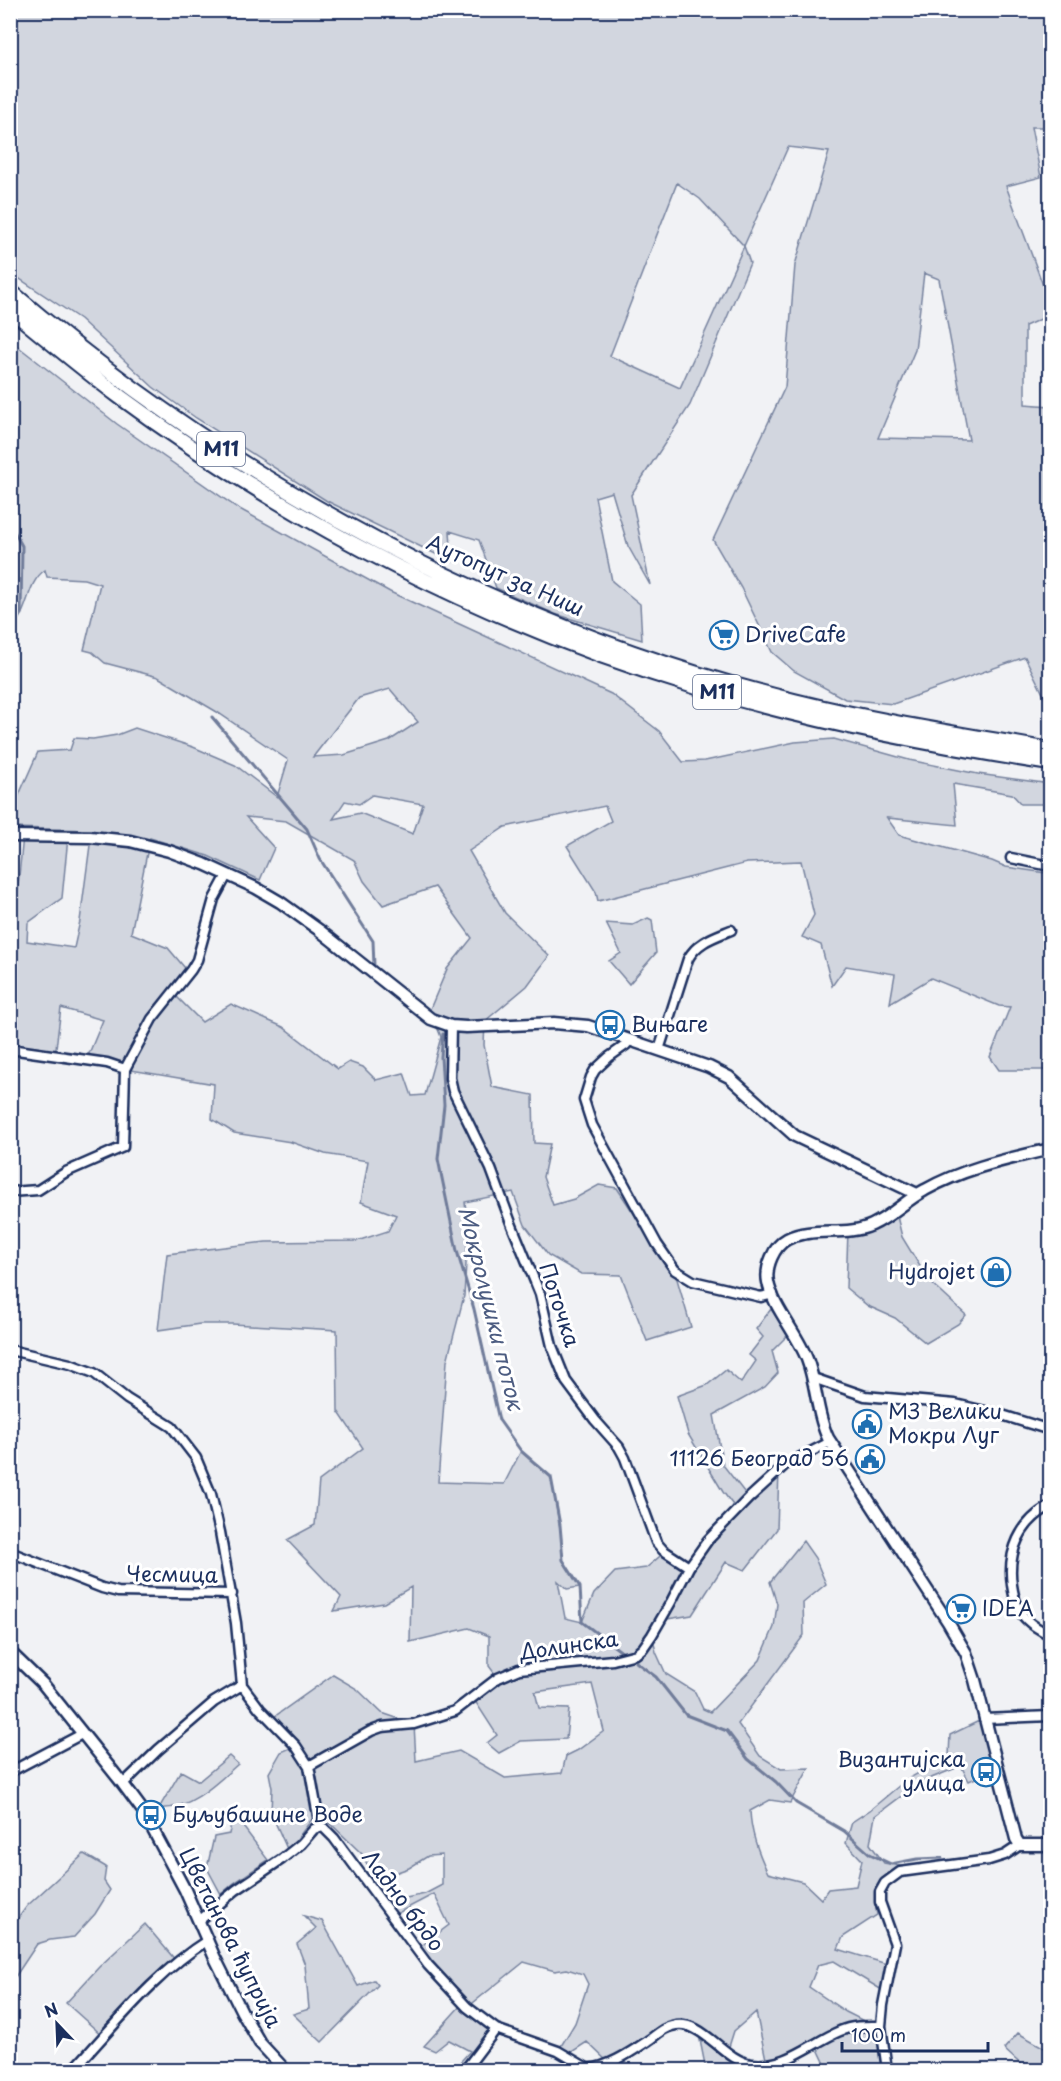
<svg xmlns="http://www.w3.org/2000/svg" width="1061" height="2081" font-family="'Playpen Sans',sans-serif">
  <rect width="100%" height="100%" fill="#f1f2f5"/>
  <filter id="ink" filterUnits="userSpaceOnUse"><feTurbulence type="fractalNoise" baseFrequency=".0167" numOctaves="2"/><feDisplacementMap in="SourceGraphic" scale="12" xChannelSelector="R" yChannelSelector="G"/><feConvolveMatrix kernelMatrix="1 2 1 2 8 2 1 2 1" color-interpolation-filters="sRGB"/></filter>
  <g filter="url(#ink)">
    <path fill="#d2d6df" stroke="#76829e" stroke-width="1.5" fill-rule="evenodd" d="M 10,11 L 1042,11 L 1050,39 L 1050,138 L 1048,127 L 1031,127 L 1041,177 L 1006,186 L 1050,304 L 1050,315 L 1025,326 L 1025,404 L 1050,406 L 1050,708 L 1025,657 L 893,704 L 845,699 L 794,671 L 772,652 L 741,588 L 713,540 L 785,387 L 795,265 L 829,152 L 788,147 L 744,246 L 750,263 L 690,405 L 631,495 L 650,585 L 628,546 L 612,492 L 595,497 L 612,581 L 640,604 L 642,640 L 555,614 L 496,588 L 479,540 L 450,531 L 452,562 L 327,501 L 196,418 L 153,387 L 80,319 L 11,273 ZM 677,183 L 700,199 L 744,246 L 680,388 L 610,356 ZM 924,273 L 939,279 L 969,440 L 878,438 L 915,350 Z
      M 11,341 L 117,424 L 236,507 L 390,592 L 611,694 L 659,731 L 683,762 L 705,761 L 795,742 L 834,739 L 909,760 L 978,774 L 1050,784 L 1050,804 L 1021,804 L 1012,794 L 953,784 L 957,825 L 887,818 L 899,835 L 992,861 L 1006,867 L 1046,873 L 1050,876 L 1050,1048 L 1048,1070 L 999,1070 L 990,1057 L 1010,1007 L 999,1006 L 931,978 L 890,1003 L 895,974 L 846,966 L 832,986 L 821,945 L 802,937 L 814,915 L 801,861 L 747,863 L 598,901 L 596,892 L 567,846 L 611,821 L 605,806 L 505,827 L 469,851 L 505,913 L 549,956 L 527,986 L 485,1021 L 484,1045 L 492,1087 L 533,1095 L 534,1143 L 550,1144 L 543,1177 L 553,1205 L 574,1199 L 599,1185 L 617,1188 L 677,1279 L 691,1327 L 647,1341 L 621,1275 L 581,1274 L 548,1255 L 525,1225 L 513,1192 L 465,1202 L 468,1231 L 464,1296 L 447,1361 L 438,1482 L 504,1484 L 521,1451 L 551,1477 L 561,1534 L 563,1560 L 580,1587 L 567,1589 L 558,1581 L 565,1618 L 582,1622 L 594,1594 L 615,1572 L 646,1568 L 665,1552 L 689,1566 L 718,1529 L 779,1471 L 777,1529 L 745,1570 L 726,1562 L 692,1615 L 661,1620 L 652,1635 L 656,1652 L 666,1674 L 695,1692 L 703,1709 L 710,1712 L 760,1660 L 774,1627 L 777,1604 L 770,1582 L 803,1541 L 815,1558 L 826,1584 L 803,1603 L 804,1635 L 738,1724 L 760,1756 L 781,1769 L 809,1768 L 790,1803 L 770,1800 L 750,1811 C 751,1834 758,1853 768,1873 L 803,1882 L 821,1899 L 828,1889 L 856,1886 L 862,1860 L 846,1843 L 852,1822 L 870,1810 L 906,1780 L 949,1756 L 950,1735 L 979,1721 L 989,1734 L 998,1768 L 969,1781 L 961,1766 L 919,1783 L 875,1816 L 870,1844 L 884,1863 L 901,1866 C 881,1881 871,1888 877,1915 L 843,1937 L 838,1949 L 890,1965 L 882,1990 L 834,1961 L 818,1965 L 809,1987 L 846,2012 L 864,2021 L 857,2026 L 881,2026 L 887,2070 L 828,2070 L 816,2045 L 767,2064 L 756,2012 L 734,2031 L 727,2053 L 698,2031 L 702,2042 L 704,2041 L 734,2065 L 759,2070 L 706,2070 L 698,2030 L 682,2024 L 609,2063 L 587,2042 L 567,2055 L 558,2051 L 575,2023 L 588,1984 L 583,1974 L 567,1969 L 555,1971 L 524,1962 L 468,2007 L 496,2029 L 464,2070 L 453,2070 L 470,2051 L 449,2040 L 435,2051 L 424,2046 L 463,2003 L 416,1950 L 449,1925 L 434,1894 L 396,1914 L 387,1902 L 425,1894 L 442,1885 L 442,1855 L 428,1856 L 409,1868 L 386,1876 L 379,1875 L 368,1866 L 362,1854 L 331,1824 L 312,1819 L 288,1851 L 271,1813 L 272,1788 L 269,1773 L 281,1752 L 298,1745 L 274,1717 L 333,1675 L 357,1689 L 382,1713 L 414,1724 L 416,1761 L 459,1751 L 505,1778 L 562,1773 L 566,1756 L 578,1750 L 604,1731 L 592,1684 L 535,1692 L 539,1708 L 569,1709 L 566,1739 L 521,1741 L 499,1753 L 487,1743 L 497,1735 L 473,1698 L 498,1678 L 489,1666 L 489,1636 L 469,1628 L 410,1642 L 411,1587 L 384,1603 L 334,1611 L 341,1597 L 287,1540 L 315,1525 L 319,1481 L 363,1448 L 338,1411 L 337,1330 L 232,1324 L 200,1324 L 158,1330 L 167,1254 L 266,1242 L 357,1241 L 388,1231 L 396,1215 L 361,1202 L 368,1161 L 325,1154 L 291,1142 L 234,1133 L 212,1119 L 214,1084 L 125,1069 L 173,993 L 202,1022 L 231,1004 L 283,1027 L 338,1069 L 349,1062 L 363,1067 L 376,1080 L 404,1073 L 412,1096 L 425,1095 L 441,1037 L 430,1009 L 447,969 L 472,938 L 435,887 L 383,905 L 364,881 L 354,860 L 286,821 L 246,817 L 274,848 L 260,880 L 208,856 L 150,838 L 131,933 L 168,948 L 185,968 L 149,1018 L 125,1064 L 88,1056 L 103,1020 L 61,1008 L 55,1056 L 12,1049 L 14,955 L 11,954 L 11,916 L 15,916 L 23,836 L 68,837 L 62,898 L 28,923 L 27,941 L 74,948 L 80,921 L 92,830 L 11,828 L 11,813 L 38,752 L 70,750 L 74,738 L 93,739 L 117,735 L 135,728 L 193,747 L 235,765 L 277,797 L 288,760 L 217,712 L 158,677 L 105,663 L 92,652 L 84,650 L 100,584 L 84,579 L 47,577 L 45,570 C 25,584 30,613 11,627 ZM 390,689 L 418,722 L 389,741 L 344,755 L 313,757 L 359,698 ZM 372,795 L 423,804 L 413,834 L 360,813 L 333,819 L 345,801 L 359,804 Z
      M 648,918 L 652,920 L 656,953 L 629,984 L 609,961 L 621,953 L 606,923 L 633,925 Z
      M 896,1212 L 902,1237 L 929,1281 L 966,1315 L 958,1324 L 926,1343 L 895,1318 L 868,1306 L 846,1288 L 848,1231 Z
      M 771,1309 L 788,1335 L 772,1351 L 778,1373 L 765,1387 L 714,1415 L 723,1465 L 748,1497 L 736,1509 L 723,1492 L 688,1434 L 677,1396 L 707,1385 L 726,1370 L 741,1383 L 756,1361 L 749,1355 L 763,1337 L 756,1329 Z
      M 229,1756 L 238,1764 C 217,1783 189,1811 159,1808 L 181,1771 L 199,1781 Z
      M 238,1820 L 268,1860 L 234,1883 L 221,1894 L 207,1868 L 214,1837 L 229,1834 L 231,1824 Z
      M 84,1854 L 106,1867 L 104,1881 L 110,1890 L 95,1914 L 74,1937 L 50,1940 L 37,1944 L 11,1983 L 11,1920 L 14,1924 L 27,1906 Z
      M 304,1916 L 322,1921 L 358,1986 L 374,1980 L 378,1985 L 322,2042 L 293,2014 L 309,2009 L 305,1965 L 297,1944 L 316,1928 Z
      M 145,1924 L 177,1962 L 104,2037 L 66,2003 L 99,1967 Z
      M 1018,2033 L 1050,2051 L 1050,2070 L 1027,2070 L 1004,2049 Z"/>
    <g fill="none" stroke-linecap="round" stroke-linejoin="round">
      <path stroke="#707c9a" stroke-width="3" d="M 10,524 L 22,546 L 21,614
        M 212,717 L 307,829 L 320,859 L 373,941 L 374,966
        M 443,1034 L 441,1057 L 444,1105 L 438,1159 L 457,1251 L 474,1309 L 499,1420 L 521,1451 L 551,1477 L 560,1525 L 563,1560 L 580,1587 L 582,1622 L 623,1653
        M 636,1662 L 656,1677 L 686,1715 L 727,1731 L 748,1759 L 776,1782 L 796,1803 L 844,1831 L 870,1854 L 891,1864 L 917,1859 L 942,1858"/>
      <g stroke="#1b2f5e" stroke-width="13">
        <path id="minor" d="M 1011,858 L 1050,866
          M 451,1026 L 450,1078 L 453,1091 L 491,1169 L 511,1223 L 540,1294 L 552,1346 L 566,1381 L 595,1420 L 619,1447 L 625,1458 L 656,1542 L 663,1550 L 689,1567
          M 630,1040 L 626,1045 L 609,1057 L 595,1070 L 591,1077 L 584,1100 L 592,1125 L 657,1244 L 675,1270 L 693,1281 L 761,1297 L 773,1294
          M 10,1049 L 107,1063 L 125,1069
          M 659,1050 L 688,959 C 697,942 714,937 731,930
          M 10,1192 L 38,1190 L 66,1172 L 123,1147 L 125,1069 L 152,1019 L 191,970 L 197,960 L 214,899 L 227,875
          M 10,1350 L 70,1364 L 94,1373 L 127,1399 L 172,1427 L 196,1458 L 211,1494 L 220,1532 L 236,1623 L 242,1685 L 260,1709 L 296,1746 L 309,1766 L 320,1827 L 324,1828 L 334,1838 L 428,1965 L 467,2007 L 496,2029 L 558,2051 L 587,2068 C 605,2070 634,2050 649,2040 C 656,2035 663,2028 672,2026 C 702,2017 723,2061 752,2064 C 787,2068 811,2043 840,2031 C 853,2025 868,2026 881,2026
          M 813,1378 L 865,1396 L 955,1404 L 1002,1415 L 1050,1430
          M 1050,1506 C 1020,1522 1007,1552 1012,1585 C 1014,1598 1017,1610 1027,1620 C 1033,1626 1042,1631 1050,1635
          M 10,1552 L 102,1588 L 118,1592 L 232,1594
          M 984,1719 L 1050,1716
          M 309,1766 L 371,1731 L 382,1727 L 414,1724 L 455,1711 L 498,1678 L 519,1669 L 613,1660 L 636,1654 L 643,1648 L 652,1635 L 671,1602 L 689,1567 L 708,1540 L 749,1498 L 785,1465 L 830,1442
          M 10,1772 L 82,1734
          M 123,1784 L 158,1750 L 214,1702 L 242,1685
          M 200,1920 L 236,1890 L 282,1859 L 301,1844 L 314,1829 L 320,1827
          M 783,2061 L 785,2070
          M 10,2070 L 11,2070
          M 73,2070 C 115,2025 155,1973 208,1940
          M 465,2070 L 496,2029
          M 887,2070 L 881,2026 L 883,2005 L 895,1944 L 880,1902 L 880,1892 L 885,1883 L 900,1872 L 989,1860 L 1005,1855 L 1020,1845"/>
      </g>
      <g stroke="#1b2f5e" stroke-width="15">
        <path id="tertiary" d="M 10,836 L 90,837 L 130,841 L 169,851 L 204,864 L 256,888 L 280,902 L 319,930 L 431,1019 L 451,1026 L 466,1027 L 554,1023 L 588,1026 L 709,1067 L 729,1077 L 795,1136 L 917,1194
          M 1050,1149 C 1008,1159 964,1168 925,1190 C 906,1200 892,1216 872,1225 C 846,1237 812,1226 787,1239 C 774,1246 765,1267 768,1282 C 772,1305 798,1335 807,1359 C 817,1385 816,1413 828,1438 L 948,1622 L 966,1653 L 975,1680 L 1016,1839 L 1020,1845 L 1050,1845
          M 10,1652 L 43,1684 L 123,1784 L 143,1811 L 185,1890 L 214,1956 L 242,2012 L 260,2043 L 285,2070"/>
      </g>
      <g stroke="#1b2f5e" stroke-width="18">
        <path id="trunk" d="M 10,291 C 236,484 505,629 794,701 C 879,722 965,735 1050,750
          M 10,309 C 46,338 82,368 119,396 C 292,524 493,626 700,688 C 815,722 932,745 1050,763"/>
      </g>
      <use href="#minor" stroke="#fff" stroke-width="8"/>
      <use href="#tertiary" stroke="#fff" stroke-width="10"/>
      <use href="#trunk" stroke="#fff" stroke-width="14"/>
    </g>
  </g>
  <defs>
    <g id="supermarket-ring" transform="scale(1.5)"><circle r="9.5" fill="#fff" stroke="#1f6fb2" stroke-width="1.5"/><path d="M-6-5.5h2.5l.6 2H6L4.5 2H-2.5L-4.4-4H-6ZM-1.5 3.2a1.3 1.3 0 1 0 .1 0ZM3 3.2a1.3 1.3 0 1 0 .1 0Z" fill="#1f6fb2"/></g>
    <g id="bus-ring" transform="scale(1.5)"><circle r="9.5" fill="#fff" stroke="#1f6fb2" stroke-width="1.5"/><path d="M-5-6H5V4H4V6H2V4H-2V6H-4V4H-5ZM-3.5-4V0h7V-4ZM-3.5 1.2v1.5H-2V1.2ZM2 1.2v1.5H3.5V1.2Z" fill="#1f6fb2"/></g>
    <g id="shop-ring" transform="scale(1.5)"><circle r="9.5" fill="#fff" stroke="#1f6fb2" stroke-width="1.5"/><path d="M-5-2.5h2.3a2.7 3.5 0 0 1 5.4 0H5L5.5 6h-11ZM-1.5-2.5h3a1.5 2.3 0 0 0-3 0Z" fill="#1f6fb2"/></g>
    <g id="civic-ring" transform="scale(1.5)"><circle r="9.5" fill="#fff" stroke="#1f6fb2" stroke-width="1.5"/><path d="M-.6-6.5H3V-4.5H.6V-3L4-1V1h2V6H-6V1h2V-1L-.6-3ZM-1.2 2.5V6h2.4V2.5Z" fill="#1f6fb2"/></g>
  </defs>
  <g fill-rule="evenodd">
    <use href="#supermarket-ring" x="724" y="635"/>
    <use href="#bus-ring" x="610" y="1025"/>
    <use href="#shop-ring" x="996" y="1272"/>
    <use href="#civic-ring" x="867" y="1424"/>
    <use href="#civic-ring" x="870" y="1459"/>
    <use href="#supermarket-ring" x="961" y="1609"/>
    <use href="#bus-ring" x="986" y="1772"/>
    <use href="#bus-ring" x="151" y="1815"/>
  </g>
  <g text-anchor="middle" stroke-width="6" stroke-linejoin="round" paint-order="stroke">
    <g fill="#fff" stroke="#5f6d8e" stroke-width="1.5">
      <rect x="197" y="432" width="48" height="34" rx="4.5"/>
      <rect x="693" y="675" width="48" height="34" rx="4.5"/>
    </g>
    <g font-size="20" font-weight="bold" fill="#1b2f5e">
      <text x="221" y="456">M11</text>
      <text x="717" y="699">M11</text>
    </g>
    <g font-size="21" fill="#1b2f5e" stroke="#fff">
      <text transform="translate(505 576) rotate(24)" y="7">Аутопут за Ниш</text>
      <text transform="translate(559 1305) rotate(72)" y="7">Поточка</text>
      <text transform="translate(172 1575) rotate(1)" y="7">Чесмица</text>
      <text transform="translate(569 1646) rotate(-8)" y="7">Долинска</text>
      <text transform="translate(403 1901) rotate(53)" y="7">Ладно брдо</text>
      <text transform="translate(230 1938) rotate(63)" y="7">Цветанова ћуприја</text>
    </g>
    <g font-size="21" fill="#1b2f5e" stroke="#fff" text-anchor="start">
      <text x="745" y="642">DriveCafe</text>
      <text x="631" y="1032">Вињаге</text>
      <text x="975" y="1279" text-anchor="end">Hydrojet</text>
      <text x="888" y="1419">МЗ Велики<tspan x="888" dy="24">Мокри Луг</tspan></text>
      <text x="849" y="1466" text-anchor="end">11126 Београд 56</text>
      <text x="982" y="1616">IDEA</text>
      <text x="965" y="1767" text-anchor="end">Византијска<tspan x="965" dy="24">улица</tspan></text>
      <text x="172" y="1822">Буљубашине Воде</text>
    </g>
    <g font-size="22" font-style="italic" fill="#4c5c81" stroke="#fff">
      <text transform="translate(491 1308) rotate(76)" y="8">Мокролушки поток</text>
    </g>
  </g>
  <rect width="1061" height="2081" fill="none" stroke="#fff" stroke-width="36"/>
  <rect x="18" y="18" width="1025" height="2045" fill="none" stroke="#1b2f5e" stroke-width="2" filter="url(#ink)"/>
  <g transform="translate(57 2024) rotate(337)" stroke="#ffffff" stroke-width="4.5" paint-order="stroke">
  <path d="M0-4.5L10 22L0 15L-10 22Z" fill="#1b2f5e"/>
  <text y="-9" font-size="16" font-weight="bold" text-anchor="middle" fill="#1b2f5e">N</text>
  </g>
  <path d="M842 2042v9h146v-9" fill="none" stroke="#1b2f5e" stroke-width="3"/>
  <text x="851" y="2042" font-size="18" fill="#1b2f5e" stroke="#ffffff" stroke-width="4.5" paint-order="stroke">100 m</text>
</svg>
